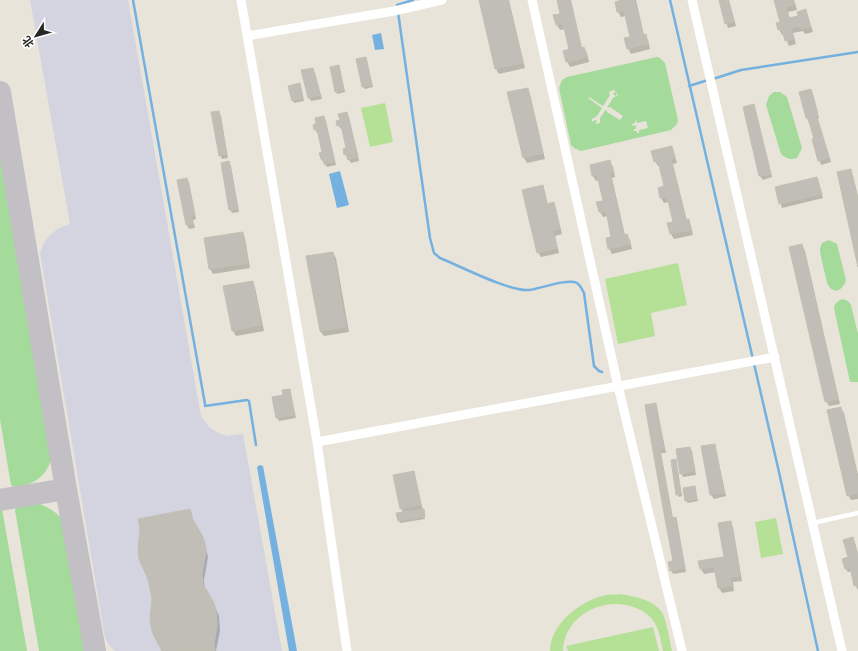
<svg xmlns="http://www.w3.org/2000/svg" width="858" height="651" font-family="'DejaVu Sans','Noto Sans SC',sans-serif">
  <rect width="100%" height="100%" fill="#e8e4d9"/>
  <path fill="#d4d4e1" d="M 30,0 L 128,0 L 201,416 L 209,427 L 218,433 L 228,436 L 243,434 L 282,651 L 115,651 L 108,644 L 105,638 L 40,253 L 43,244 L 50,235 L 59,228 L 70,224 Z"/>
  <path fill="#a4da9a" fill-rule="evenodd" d="M 657,57 L 660,58 L 665,63 L 678,120 L 677,124 L 671,130 L 581,151 L 574,148 L 571,145 L 559,88 L 562,80 L 567,77 ZM 613,90 L 616,91 L 613,94 L 616,96 L 617,92 L 618,95 L 613,98 L 607,108 L 610,107 L 623,116 L 620,120 L 607,112 L 606,109 L 600,118 L 600,123 L 595,124 L 597,121 L 595,120 L 592,122 L 592,119 L 597,116 L 602,108 L 588,98 L 589,97 L 603,106 L 610,95 L 609,92 ZM 636,120 L 637,123 L 646,121 L 648,128 L 639,130 L 639,133 L 637,133 L 637,131 L 634,131 L 634,129 L 636,129 L 636,125 L 633,126 L 632,124 L 635,123 L 635,121 Z
    M 774,92 L 780,92 L 787,97 L 802,148 L 797,158 C 790,160 787,159 781,154 L 766,105 L 769,96 Z
    M 0,138 L 54,451 C 48,474 39,483 15,488 L 11,485 L 0,419 Z
    M 829,240 L 837,244 L 846,280 C 844,289 834,296 828,285 C 826,279 820,255 820,249 C 820,247 821,246 822,243 Z
    M 843,299 L 848,301 L 851,305 L 858,334 L 858,382 L 850,382 L 835,313 C 833,305 835,302 843,299 Z
    M 37,503 C 50,508 59,513 66,525 L 89,651 L 39,651 L 15,510 L 19,504 Z
    M 0,509 L 2,509 L 27,651 L 0,651 Z"/>
  <path fill="#b4e196" d="M 385,103 L 393,142 L 370,147 L 361,108 Z
    M 678,263 L 687,305 L 651,313 L 655,336 L 618,344 L 605,279 Z
    M 776,518 L 783,554 L 761,558 L 755,522 Z
    M 621,594 C 634,597 652,599 661,611 C 666,616 670,643 672,651 L 663,651 C 660,638 659,624 648,615 C 617,590 564,610 563,651 L 550,651 C 550,625 579,602 602,596 C 608,594 615,595 621,594 Z
    M 653,627 L 659,651 L 568,651 L 566,646 Z"/>
  <path fill="#74b1e1" d="M 381,33 L 384,49 L 375,50 L 372,35 Z
    M 340,171 L 349,205 L 337,208 L 329,174 Z
    M 260,465 L 263,466 L 265,477 L 297,651 L 289,651 L 257,467 Z"/>
  <path fill="#0003" d="M 480,0 L 509,0 L 525,68 L 499,74 L 496,69 Z
    M 558,0 L 571,0 L 582,48 L 584,48 L 587,53 L 589,62 L 570,67 L 567,61 L 570,50 L 565,29 L 560,30 L 557,25 L 561,15 Z
    M 622,0 L 636,0 L 644,35 L 645,35 L 648,40 L 650,49 L 631,54 L 628,48 L 631,37 L 626,16 L 621,17 L 618,12 L 616,3 Z
    M 720,0 L 729,0 L 736,26 L 728,28 Z
    M 775,0 L 794,0 L 797,10 L 788,12 L 790,19 L 800,16 L 805,11 L 808,16 L 813,32 L 805,34 L 803,31 L 793,33 L 796,44 L 789,46 L 784,34 L 782,35 L 779,29 L 781,23 Z
    M 366,58 L 373,87 L 365,89 L 363,87 Z
    M 339,66 L 345,92 L 337,94 L 336,91 Z
    M 313,69 L 315,73 L 322,99 L 311,101 L 309,98 Z
    M 301,87 L 304,101 L 294,103 L 293,101 Z
    M 527,89 L 530,94 L 545,159 L 527,163 L 524,158 Z
    M 810,90 L 813,94 L 819,118 L 818,119 L 831,162 L 821,165 L 813,140 L 815,139 L 807,118 Z
    M 744,108 L 755,109 L 772,177 L 763,180 L 760,176 Z
    M 219,112 L 221,116 L 228,158 L 222,159 L 220,155 Z
    M 347,113 L 349,117 L 359,161 L 351,163 L 345,154 L 347,149 L 342,129 L 341,129 L 338,125 Z
    M 324,117 L 326,121 L 336,165 L 327,167 L 321,159 L 324,153 L 319,133 L 317,133 L 315,129 Z
    M 671,147 L 674,152 L 677,163 L 673,164 L 687,221 L 688,221 L 691,226 L 693,235 L 674,239 L 671,234 L 669,224 L 674,223 L 669,202 L 664,203 L 661,198 L 665,187 L 660,166 L 658,166 L 655,161 Z
    M 229,162 L 231,166 L 239,212 L 232,213 L 230,209 Z
    M 610,162 L 613,167 L 615,177 L 612,178 L 625,235 L 627,235 L 630,240 L 632,249 L 612,254 L 609,248 L 613,237 L 608,216 L 603,217 L 600,212 L 597,203 L 604,202 L 599,180 L 596,181 L 593,176 Z
    M 850,170 L 853,176 L 858,196 L 858,262 Z
    M 817,178 L 823,198 L 782,208 L 776,188 Z
    M 187,179 L 189,182 L 196,219 L 193,220 L 195,228 L 189,229 L 187,225 L 178,180 Z
    M 542,187 L 545,192 L 548,205 L 553,204 L 556,209 L 562,234 L 555,236 L 559,253 L 541,257 L 538,252 Z
    M 242,233 L 245,238 L 250,268 L 213,274 L 210,269 Z
    M 802,245 L 805,251 L 840,404 L 829,406 L 826,401 Z
    M 333,253 L 336,258 L 349,332 L 324,336 L 320,331 Z
    M 252,282 L 255,287 L 264,331 L 236,336 L 233,331 Z
    M 289,390 L 291,394 L 296,418 L 279,421 L 277,417 L 284,396 Z
    M 655,404 L 657,408 L 666,453 L 661,453 L 673,518 L 675,518 L 677,522 L 686,572 L 673,574 L 671,570 L 674,562 L 646,405 Z
    M 840,408 L 844,413 L 858,475 L 858,499 L 851,500 L 848,495 Z
    M 714,445 L 716,449 L 726,496 L 714,499 L 711,495 L 702,447 Z
    M 690,448 L 692,451 L 696,475 L 683,477 L 681,473 Z
    M 676,461 L 682,496 L 679,497 L 677,494 Z
    M 413,472 L 415,476 L 425,519 L 400,523 L 399,520 L 403,513 L 401,508 Z
    M 694,487 L 698,501 L 688,503 L 686,501 Z
    M 189,510 L 192,515 L 192,520 L 204,541 L 208,557 L 204,580 L 205,590 L 215,607 L 219,616 L 220,631 L 216,651 L 163,651 L 149,579 L 142,566 L 139,550 Z
    M 730,522 L 733,527 L 742,581 L 733,582 L 734,591 L 722,593 L 719,588 L 716,572 L 704,574 L 701,569 L 725,558 Z
    M 853,538 L 858,554 L 858,590 L 855,585 L 852,571 L 848,572 L 845,568 Z"/>
  <g fill="none" stroke-linecap="round" stroke-linejoin="round">
    <path stroke="#74b1e1" stroke-width="2.5" d="M 133,0 L 205,404 L 205,406 L 247,400 L 249,401 L 256,445
      M 413,0 L 397,5 L 430,238 L 434,253 L 440,258 C 460,266 510,292 529,290 C 540,289 567,278 577,283 C 580,285 582,289 584,293 L 594,366 L 599,371 L 602,372
      M 670,0 L 779,472 L 818,651
      M 713,79 L 741,70 L 858,52
      M 689,86 L 708,80"/>
    <path stroke="#c2c0c4" stroke-width="22" d="M 0,92 L 66,489 L 95,651
      M 0,500 L 66,489"/>
  </g>
  <path fill="#c0beb6" stroke="#c3c0b3" d="M 479,0 L 508,0 L 523,63 L 495,69 Z
    M 557,0 L 570,0 L 581,48 L 584,47 L 587,57 L 566,62 L 563,51 L 569,49 L 563,24 L 556,25 L 553,15 L 560,14 Z
    M 621,0 L 634,0 L 643,35 L 646,34 L 648,44 L 627,49 L 624,38 L 630,37 L 624,11 L 617,12 L 615,2 Z
    M 719,0 L 728,0 L 734,22 L 725,24 Z
    M 774,0 L 793,0 L 794,5 L 786,7 L 789,18 L 798,16 L 797,12 L 806,9 L 810,27 L 801,29 L 800,26 L 791,28 L 794,39 L 785,41 L 782,29 L 778,30 L 776,23 L 780,22 Z
    M 366,57 L 372,85 L 362,87 L 356,59 Z
    M 339,65 L 344,90 L 335,92 L 330,67 Z
    M 313,68 L 320,95 L 308,98 L 301,70 Z
    M 300,83 L 303,98 L 292,101 L 288,86 Z
    M 528,88 L 543,153 L 523,158 L 507,92 Z
    M 811,89 L 818,114 L 816,115 L 829,158 L 818,161 L 812,139 L 814,139 L 808,118 L 806,118 L 799,92 Z
    M 754,104 L 771,174 L 759,176 L 743,107 Z
    M 219,111 L 227,154 L 219,156 L 211,112 Z
    M 347,112 L 358,157 L 348,160 L 346,154 L 344,155 L 343,149 L 346,148 L 341,125 L 337,126 L 336,121 L 340,120 L 338,114 Z
    M 324,116 L 334,162 L 324,164 L 323,158 L 321,159 L 319,153 L 322,152 L 317,129 L 314,130 L 313,125 L 316,124 L 315,118 Z
    M 672,146 L 675,158 L 671,159 L 685,220 L 689,219 L 691,230 L 670,234 L 667,223 L 673,222 L 667,196 L 660,198 L 658,188 L 664,186 L 658,161 L 654,162 L 651,151 Z
    M 610,160 L 613,172 L 610,173 L 624,235 L 627,234 L 630,244 L 608,249 L 606,238 L 611,237 L 606,211 L 599,212 L 596,202 L 603,201 L 597,175 L 592,176 L 590,165 Z
    M 229,161 L 238,208 L 229,210 L 221,163 Z
    M 851,169 L 858,201 L 858,267 L 837,172 Z
    M 817,177 L 822,194 L 779,204 L 775,187 Z
    M 187,178 L 195,215 L 191,216 L 193,224 L 186,225 L 177,180 Z
    M 543,185 L 547,204 L 554,202 L 560,229 L 553,230 L 557,248 L 537,253 L 522,190 Z
    M 243,232 L 248,263 L 209,269 L 204,238 Z
    M 802,244 L 838,399 L 825,402 L 789,247 Z
    M 333,252 L 346,327 L 320,331 L 306,256 Z
    M 253,281 L 261,325 L 232,331 L 223,286 Z
    M 290,389 L 294,415 L 276,418 L 272,397 L 283,395 L 282,390 Z
    M 656,403 L 664,449 L 653,451 L 645,405 Z
    M 841,407 L 858,479 L 858,493 L 847,496 L 827,410 Z
    M 715,444 L 724,493 L 710,495 L 701,446 Z
    M 690,447 L 695,471 L 680,474 L 676,449 Z
    M 660,450 L 672,518 L 665,519 L 653,451 Z
    M 676,459 L 681,494 L 676,495 L 671,460 Z
    M 414,471 L 421,505 L 400,509 L 393,475 Z
    M 695,486 L 697,499 L 685,501 L 683,488 Z
    M 190,509 L 193,520 L 202,535 L 205,543 L 206,551 L 202,574 L 203,584 L 213,601 L 216,610 L 217,625 L 214,645 L 215,651 L 162,651 L 153,634 L 151,626 L 150,619 L 152,599 L 148,579 L 139,559 L 138,550 L 140,529 L 138,519 Z
    M 424,509 L 425,517 L 398,521 L 396,513 Z
    M 676,517 L 685,568 L 670,571 L 668,562 L 673,561 L 665,519 Z
    M 731,521 L 740,576 L 730,577 L 732,586 L 718,588 L 714,567 L 700,569 L 698,561 L 724,557 L 718,523 Z
    M 853,537 L 858,555 L 858,585 L 854,586 L 850,567 L 845,569 L 842,559 L 848,557 L 843,540 Z"/>
  <g fill="none" stroke-linecap="round" stroke-linejoin="round">
    <path stroke="#fff" stroke-width="4.5" d="M 813,523 L 858,513"/>
    <path stroke="#fff" stroke-width="9" d="M 241,0 L 317,442 L 347,651
      M 532,0 L 618,386 L 682,651
      M 692,0 L 842,651
      M 247,36 L 394,11 L 442,0
      M 317,442 L 775,357"/>
  </g>
  <g transform="translate(36 36) rotate(233)" stroke="#ffffff" stroke-width="3" paint-order="stroke">
  <path d="M0-3L7 15L0 10L-7 15Z" fill="#262626"/>
  <text y="-6" font-size="11" font-weight="bold" text-anchor="middle" fill="#262626">北</text>
  </g>
</svg>
